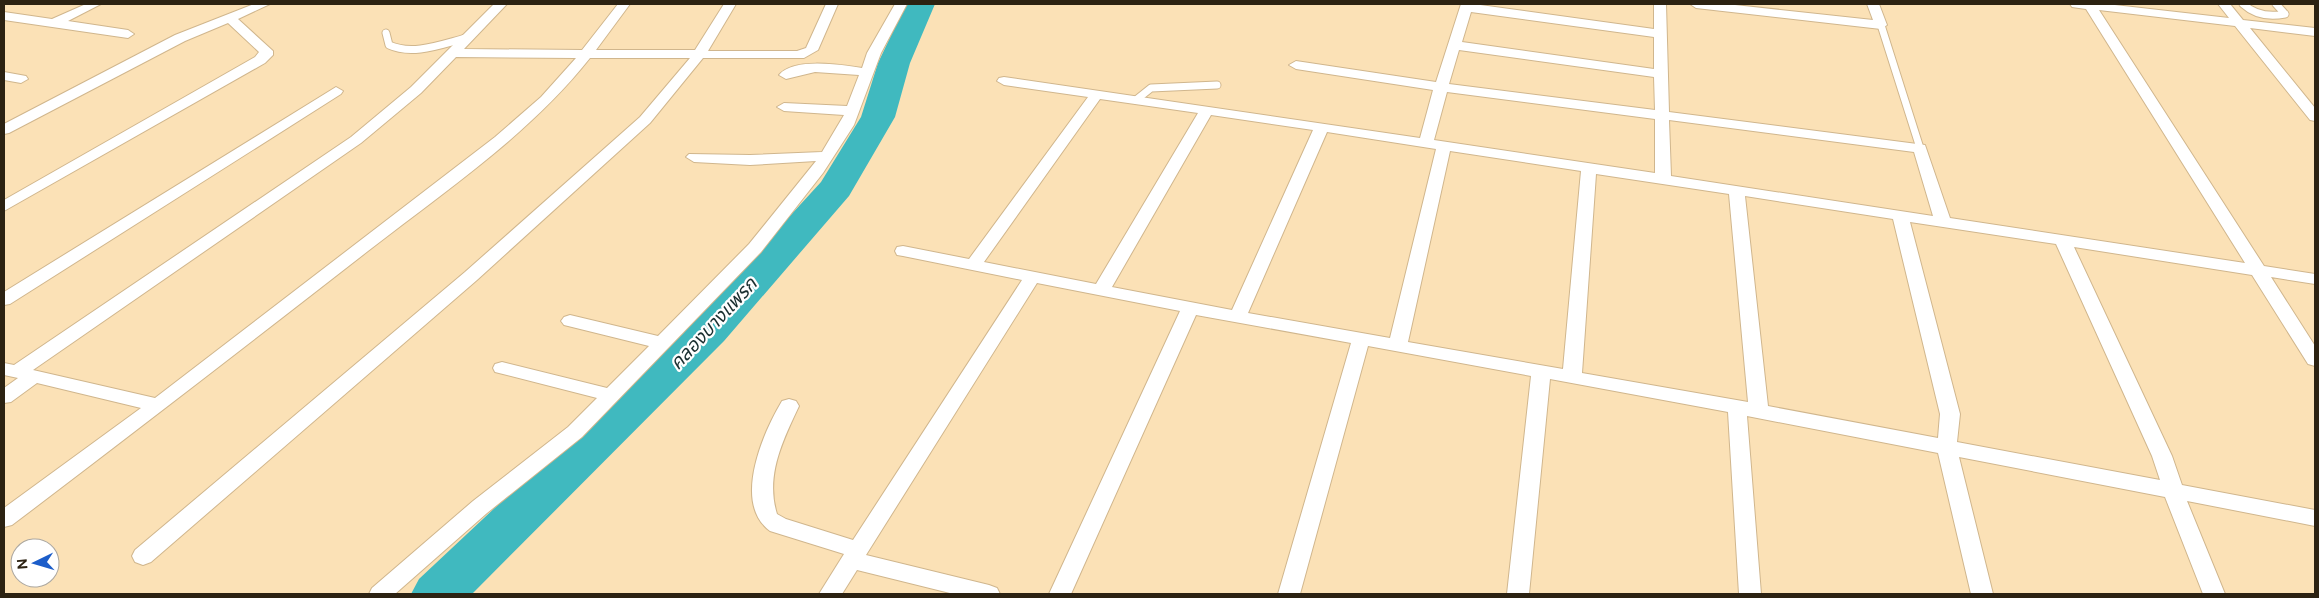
<svg xmlns="http://www.w3.org/2000/svg" width="2319" height="598" font-family="Figtree,'Noto Sans Thai',sans-serif">
  <rect width="100%" height="100%" fill="#fbe1b6"/>
  <g fill="none" stroke-linecap="round" stroke-linejoin="round">
    <path fill="#40b9bf" fill-rule="evenodd" d="M 906,4 L 935,4 L 910,63 L 895,117 L 849,196 L 724,341 L 472,594 L 411,594 L 419,579 L 694,321 L 821,182 L 861,117 L 878,63 Z"/>
    <g stroke="#d0b68d" stroke-width="9">
      <path id="lane" d="M 2243,4 C 2255,15 2270,17 2285,14
        M 2276,4 L 2285,14
        M 1881,25 L 1920,148
        M 386,33 L 389,45 C 413,56 442,44 466,38
        M 1136,100 L 1151,88 L 1217,85"/>
    </g>
    <g stroke="#d0b68d" stroke-width="2">
      <path id="street" d="M 86,4 L 101,4 L 68,21 L 128,30 L 134,34 L 128,38 L 4,20 L 4,12 L 52,19 Z
        M 254,4 L 270,4 L 238,19 L 273,51 L 273,55 L 265,63 L 4,211 L 4,200 L 255,57 L 259,52 L 228,23 L 185,41 L 9,133 L 4,134 L 4,124 L 175,35 Z
        M 494,4 L 507,4 L 464,49 L 582,50 L 618,4 L 630,4 L 596,50 L 695,50 L 724,4 L 736,4 L 708,51 L 797,51 L 806,48 L 826,4 L 838,4 L 818,50 L 804,58 L 703,58 L 650,123 L 477,280 L 151,562 L 143,565 L 135,562 L 132,556 L 135,550 L 465,272 L 640,117 L 690,58 L 590,58 C 529,135 445,191 368,251 C 250,343 131,435 12,525 L 4,527 L 4,508 L 141,408 L 37,383 L 11,402 L 4,403 L 4,388 L 18,378 L 4,375 L 4,363 L 14,365 L 351,137 L 411,87 ZM 456,57 L 576,58 L 541,97 L 495,137 L 155,398 L 33,370 L 361,143 L 421,93 Z
        M 895,4 L 907,4 L 881,53 L 854,125 L 823,173 L 761,252 L 582,437 L 487,513 L 395,594 L 369,594 L 372,588 L 473,501 L 568,427 L 597,398 L 495,372 L 493,368 L 495,364 L 502,362 L 607,388 L 649,346 L 564,325 L 561,321 L 564,317 L 570,315 L 658,336 L 749,244 L 816,161 L 750,165 L 694,162 L 686,157 L 689,154 L 750,155 L 822,152 L 844,115 L 784,111 L 777,107 L 784,103 L 847,106 L 859,75 L 815,72 L 786,79 L 779,75 C 794,57 841,65 862,68 L 867,53 Z
        M 1461,4 L 1473,4 L 1654,29 L 1654,4 L 1666,4 L 1669,112 L 1925,145 L 1950,218 L 2245,263 L 2086,9 L 2072,7 L 2070,4 L 2106,4 L 2229,18 L 2218,4 L 2230,4 L 2243,20 L 2315,28 L 2315,36 L 2250,28 L 2315,108 L 2315,121 L 2310,120 L 2235,26 L 2099,10 L 2264,266 L 2315,274 L 2315,284 L 2271,277 L 2315,346 L 2315,366 L 2308,364 L 2252,275 L 2074,247 L 2172,456 L 2182,485 L 2315,510 L 2315,526 L 2187,501 L 2225,594 L 2203,594 L 2165,497 L 1959,457 L 1993,594 L 1971,594 L 1938,453 L 1747,416 L 1761,594 L 1739,594 L 1728,412 L 1550,379 L 1529,594 L 1507,594 L 1531,376 L 1368,346 L 1300,594 L 1278,594 L 1351,343 L 1196,315 L 1071,594 L 1049,594 L 1180,311 L 1037,283 L 866,555 L 989,585 L 997,588 L 1000,594 L 954,594 L 857,570 L 842,594 L 819,594 L 844,554 L 770,531 C 732,503 763,433 782,401 L 789,399 L 796,401 L 799,406 C 783,440 765,476 777,514 L 786,519 L 853,540 L 1022,280 L 903,256 L 897,255 L 895,251 L 897,247 L 903,246 L 969,259 L 1088,97 L 1004,85 L 997,81 L 999,78 L 1004,77 L 1420,138 L 1433,90 L 1296,69 L 1289,65 L 1296,61 L 1436,82 ZM 1471,12 L 1654,37 L 1654,69 L 1462,42 ZM 1459,50 L 1654,77 L 1655,110 L 1449,84 ZM 1447,92 L 1655,119 L 1655,173 L 1434,140 ZM 1100,99 L 1198,113 L 1096,284 L 984,262 ZM 1211,115 L 1313,130 L 1232,310 L 1112,287 ZM 1669,120 L 1914,152 L 1933,216 L 1671,176 ZM 1327,132 L 1436,149 L 1390,338 L 1248,313 ZM 1450,151 L 1581,171 L 1563,369 L 1408,342 ZM 1596,174 L 1729,194 L 1748,402 L 1582,373 ZM 1745,196 L 1893,219 L 1940,414 L 1938,438 L 1768,406 ZM 1910,222 L 2056,244 L 2152,456 L 2160,480 L 1957,442 L 1960,414 Z
        M 1690,4 L 1726,4 L 1873,20 L 1867,4 L 1879,4 L 1887,25 L 1881,29 L 1696,8 Z
        M 4,72 L 26,76 L 28,79 L 21,83 L 4,80 Z
        M 336,87 L 343,91 L 341,94 L 10,304 L 4,305 L 4,292 Z"/>
    </g>
    <use href="#lane" stroke="#fff" stroke-width="7"/>
    <use href="#street" fill="#fff" fill-rule="evenodd"/>
  </g>
  <g text-anchor="middle" stroke-width="4.5" stroke-linejoin="round" paint-order="stroke">
    <g font-size="19" font-style="italic" fill="#1a2f30" stroke="#fff">
      <text transform="translate(713 323) rotate(-47)" y="7">คลองบางแพรก</text>
    </g>
  </g>
  <rect width="2319" height="598" fill="none" stroke="#2c2212" stroke-width="10"/>
  <g transform="translate(35 563) rotate(265)"><circle r="24" fill="#ffffff" stroke="#aba7a0"/>
  <path d="M0-4L9 19L0 12L-9 19Z" fill="#1c5dc9"/>
  <text y="-8" font-size="14" font-weight="bold" text-anchor="middle" fill="#2c2212">N</text>
  </g>
</svg>
